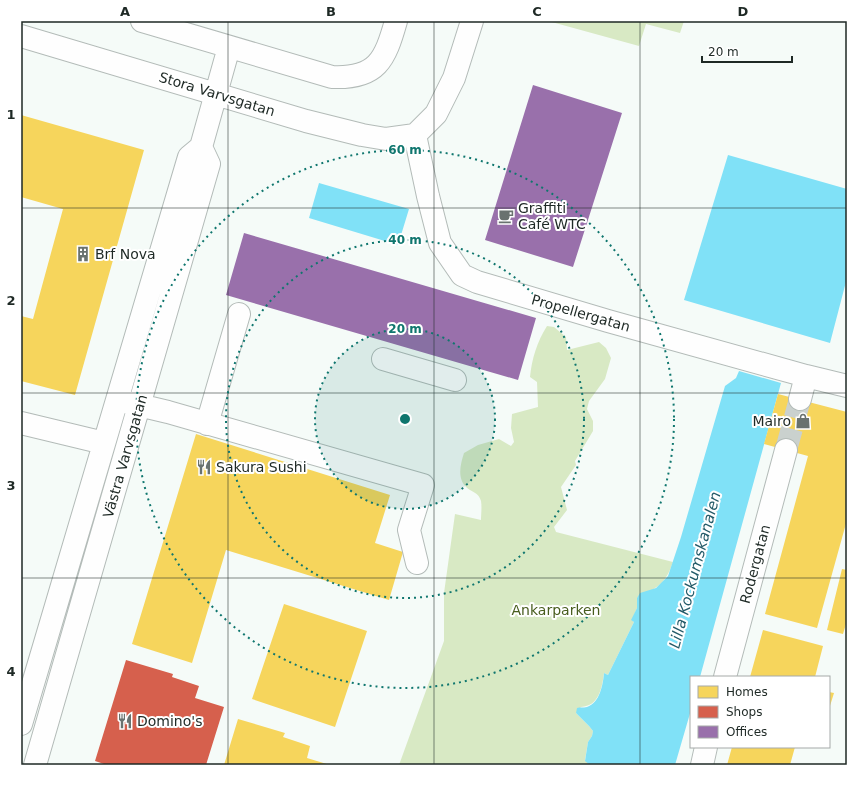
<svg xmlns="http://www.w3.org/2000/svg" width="868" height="786" font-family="'DejaVu Sans',sans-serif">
  <rect width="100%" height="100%" fill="#f5fbf8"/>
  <path fill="#d8e9c4" d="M 548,21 L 684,21 L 680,33 L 646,24 L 639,46 Z
    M 547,326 L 554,327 L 566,337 L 567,350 L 599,342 L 606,348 L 611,358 L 605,379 L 589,401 L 587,409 L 593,421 L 593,431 L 575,461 L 576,465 L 561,487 L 567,510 L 554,527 L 556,532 L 673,562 C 665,585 658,587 637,598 L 637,608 L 632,620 L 634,622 L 608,675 L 604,673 C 602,688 599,706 581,707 L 576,713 L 589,726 L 593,731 L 592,736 L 588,742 L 585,760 L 590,765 L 399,765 L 444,641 L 444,593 L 455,514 L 481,520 C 481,515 482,507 481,501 C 479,494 475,493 470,490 C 456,482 460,465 464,453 L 478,445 L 499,439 L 511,446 L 514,442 L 511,428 L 512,414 L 538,407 L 537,382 L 530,377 C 532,358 537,342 547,326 Z"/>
  <path fill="#80e1f7" d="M 728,155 L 847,189 L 847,278 L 830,343 L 684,300 Z
    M 319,183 L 409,209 L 398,245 L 309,218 Z
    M 739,371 L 781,383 L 700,677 L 691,677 L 691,710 L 675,765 L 590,765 L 585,761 L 588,742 L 592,736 L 593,731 L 589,726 L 576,713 L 577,708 C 580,707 583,708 587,707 C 600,703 603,684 604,673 L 608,675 L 634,622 L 631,620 L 637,608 L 637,598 L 640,593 L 656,588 L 668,576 L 681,537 L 725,386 L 736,378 Z"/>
  <path fill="#f6d55c" d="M 21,115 L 144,150 L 75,395 L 21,381 L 21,316 L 33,319 L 63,209 L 21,197 Z
    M 778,394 L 847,412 L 847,520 L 817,628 L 765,614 L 808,456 L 764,444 Z
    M 196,434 L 390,495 L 375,543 L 403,552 L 389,600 L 226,550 L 192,663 L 132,644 Z
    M 842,569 L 847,570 L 847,624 L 846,624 L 843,634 L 827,630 Z
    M 284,604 L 367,631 L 335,727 L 252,699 Z
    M 763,630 L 823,646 L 815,677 L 750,677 Z
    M 829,692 L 834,693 L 829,709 Z
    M 238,719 L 285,733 L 283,737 L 310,746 L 307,758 L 330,765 L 224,765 Z
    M 732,747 L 795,747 L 790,765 L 727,765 Z"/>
  <path fill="#d6604d" d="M 126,660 L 173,674 L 172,677 L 199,686 L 195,698 L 224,707 L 206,765 L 107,765 L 95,761 Z"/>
  <path fill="#9970ab" d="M 533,85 L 622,113 L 573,267 L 485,240 Z
    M 244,233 L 536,318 L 518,380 L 226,295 Z"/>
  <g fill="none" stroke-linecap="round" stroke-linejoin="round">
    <path stroke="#cad1ce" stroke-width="22" stroke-dasharray="22 11" stroke-linecap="butt" d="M 786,450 L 800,399"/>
    <g stroke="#b3bbb8" stroke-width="24">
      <path id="minor" d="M 142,21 L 332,77 C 377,79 385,60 396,21
        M 21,36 L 306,121 L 362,135 L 386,139 L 415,135
        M 415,135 L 428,196 L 440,243 L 462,275 L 477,282 L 608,321 L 806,376 L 847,386
        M 415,135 L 436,114 L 454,78 L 472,21
        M 383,359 L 455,380
        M 800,399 L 806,376
        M 126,402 L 168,412 L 423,485 L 409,530 L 417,563
        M 21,423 L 104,443
        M 207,424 L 239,314
        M 725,677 L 786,450
        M 21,724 L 189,157 L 201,147 L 229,47
        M 35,765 L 209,164 L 201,147
        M 702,765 L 706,747"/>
    </g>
    <use href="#minor" stroke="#fefefe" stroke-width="22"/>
  </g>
  <path fill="none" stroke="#1e2925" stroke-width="1" stroke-opacity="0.55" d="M 228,21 L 228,765M 434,21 L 434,765M 640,21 L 640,765M 21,208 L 847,208M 21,393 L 847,393M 21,578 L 847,578"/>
  <circle cx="405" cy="419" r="90" fill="#0f766e" fill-opacity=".12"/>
  <g fill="none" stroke="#0f766e" stroke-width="2" stroke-dasharray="2 4">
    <circle cx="405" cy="419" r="90"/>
    <circle cx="405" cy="419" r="179"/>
    <circle cx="405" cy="419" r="269"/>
  </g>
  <defs>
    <g id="cafe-bare" transform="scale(1.2)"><path d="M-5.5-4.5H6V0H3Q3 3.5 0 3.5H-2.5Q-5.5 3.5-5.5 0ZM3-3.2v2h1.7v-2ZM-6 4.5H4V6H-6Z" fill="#69726f" stroke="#fff" stroke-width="2.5" paint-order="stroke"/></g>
    <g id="building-bare" transform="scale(1.2)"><path d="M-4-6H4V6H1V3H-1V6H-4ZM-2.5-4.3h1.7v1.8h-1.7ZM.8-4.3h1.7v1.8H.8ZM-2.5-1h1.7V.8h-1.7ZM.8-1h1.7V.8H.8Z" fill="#69726f" stroke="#fff" stroke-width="2.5" paint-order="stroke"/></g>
    <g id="shop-bare" transform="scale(1.2)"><path d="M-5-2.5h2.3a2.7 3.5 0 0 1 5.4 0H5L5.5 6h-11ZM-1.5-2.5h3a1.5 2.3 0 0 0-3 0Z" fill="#69726f" stroke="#fff" stroke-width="2.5" paint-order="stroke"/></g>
    <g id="restaurant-bare" transform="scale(1.2)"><path d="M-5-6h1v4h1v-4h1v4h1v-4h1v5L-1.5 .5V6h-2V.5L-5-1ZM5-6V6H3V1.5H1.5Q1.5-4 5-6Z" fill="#69726f" stroke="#fff" stroke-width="2.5" paint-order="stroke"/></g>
  </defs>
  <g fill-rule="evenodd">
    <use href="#cafe-bare" x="506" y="216"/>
    <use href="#building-bare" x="83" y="254"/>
    <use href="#shop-bare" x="803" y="421"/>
    <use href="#restaurant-bare" x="204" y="467"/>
    <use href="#restaurant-bare" x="125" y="721"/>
  </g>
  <g text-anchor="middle" stroke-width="4" stroke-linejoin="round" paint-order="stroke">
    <g font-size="14" fill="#1e2925" stroke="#fff">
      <text transform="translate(217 94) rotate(17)" y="5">Stora Varvsgatan</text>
      <text transform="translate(581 313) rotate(16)" y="5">Propellergatan</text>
      <text transform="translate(125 456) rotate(-74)" y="5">Västra Varvsgatan</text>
      <text transform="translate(755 564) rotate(-75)" y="5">Rodergatan</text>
    </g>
    <g font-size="14" fill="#1e2925" stroke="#fff" text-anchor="start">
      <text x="518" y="213">Graffiti<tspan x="518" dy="16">Café WTC</tspan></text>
      <text x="95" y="259">Brf Nova</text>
      <text x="791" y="426" text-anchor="end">Mairo</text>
      <text x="216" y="472">Sakura Sushi</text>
      <text x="137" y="726">Domino's</text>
    </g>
    <g font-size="14" fill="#485d1e" stroke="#fff">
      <text x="556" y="615">Ankarparken</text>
    </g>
    <g font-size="15" font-style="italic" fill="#245b69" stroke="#fff">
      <text transform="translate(695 570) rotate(-75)" y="5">Lilla Kockumskanalen</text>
    </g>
  </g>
  <circle cx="405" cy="419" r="6" fill="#0f766e" stroke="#fff" stroke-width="2"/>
  <g font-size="12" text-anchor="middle" font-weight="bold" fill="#0f766e" stroke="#fff" stroke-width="4" stroke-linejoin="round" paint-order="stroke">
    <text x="405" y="154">60 m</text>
    <text x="405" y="244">40 m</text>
    <text x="405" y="333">20 m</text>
  </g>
  <rect width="868" height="786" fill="none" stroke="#ffffff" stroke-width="44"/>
  <rect x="690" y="676" width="140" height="72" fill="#ffffff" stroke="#a5a9a8"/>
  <rect x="698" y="686" width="20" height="12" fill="#f6d55c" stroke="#a5a9a8"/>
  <text x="726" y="696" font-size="12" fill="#1e2925">Homes</text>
  <rect x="698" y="706" width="20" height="12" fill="#d6604d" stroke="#a5a9a8"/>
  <text x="726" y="716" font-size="12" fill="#1e2925">Shops</text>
  <rect x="698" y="726" width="20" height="12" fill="#9970ab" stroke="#a5a9a8"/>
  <text x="726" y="736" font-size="12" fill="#1e2925">Offices</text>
  <path d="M702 56v6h90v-6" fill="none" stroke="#1e2925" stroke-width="2"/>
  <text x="708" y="56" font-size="12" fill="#1e2925" stroke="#ffffff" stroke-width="3" paint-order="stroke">20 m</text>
  <rect x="22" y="22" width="824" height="742" fill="none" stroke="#1e2925" stroke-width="1.5"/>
  <g font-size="13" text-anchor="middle" font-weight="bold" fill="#1e2925">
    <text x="125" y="16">A</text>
    <text x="331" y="16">B</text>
    <text x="537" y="16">C</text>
    <text x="743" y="16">D</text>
    <text x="11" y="119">1</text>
    <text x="11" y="305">2</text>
    <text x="11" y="490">3</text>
    <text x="11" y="676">4</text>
  </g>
</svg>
